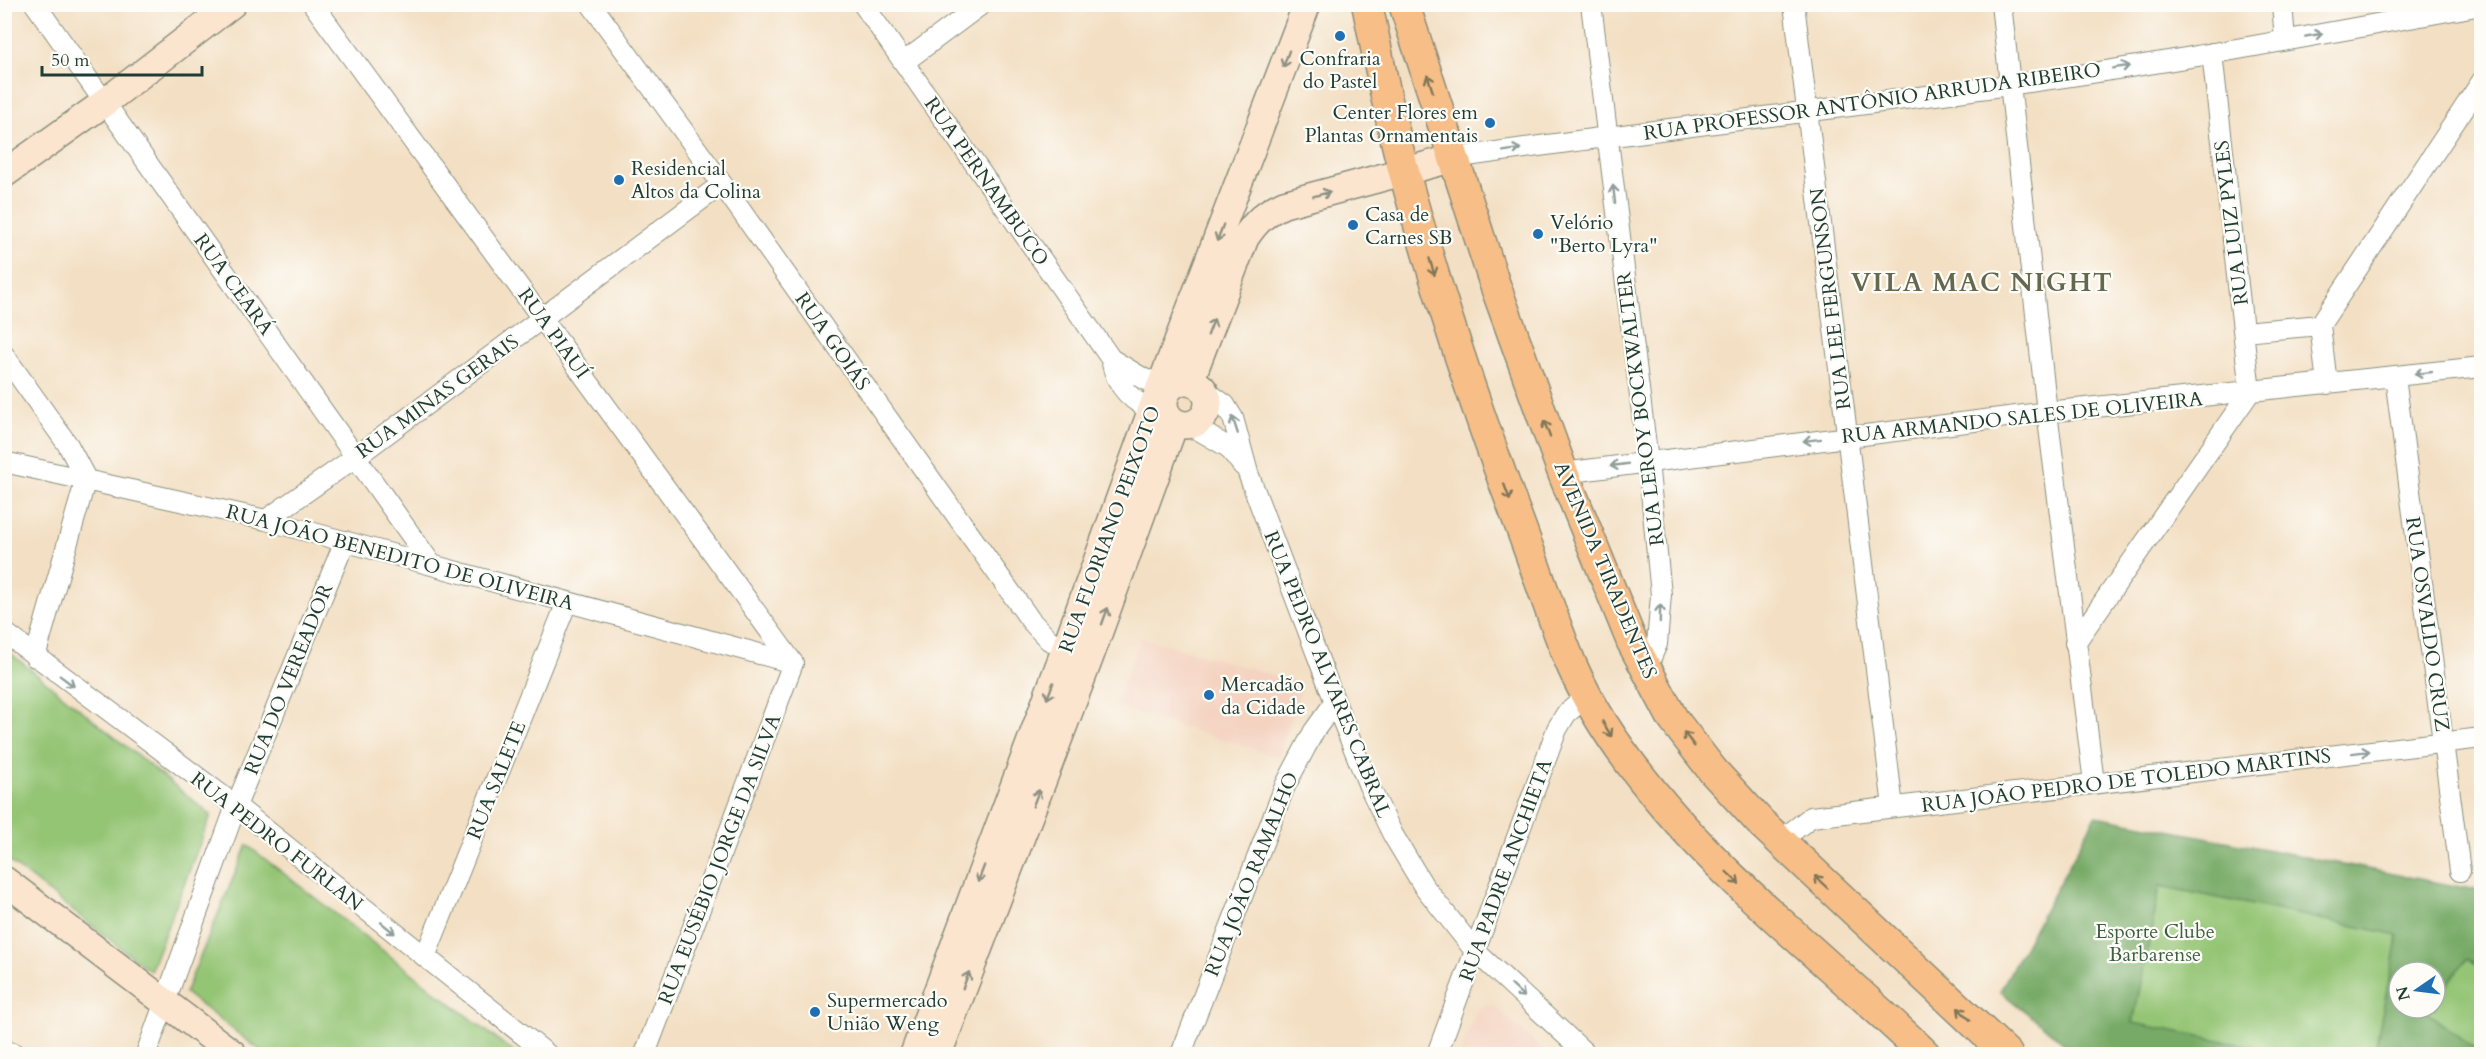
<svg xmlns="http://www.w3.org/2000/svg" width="2486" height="1059" font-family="Cardo,serif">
  <rect width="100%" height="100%" fill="#fdfcf7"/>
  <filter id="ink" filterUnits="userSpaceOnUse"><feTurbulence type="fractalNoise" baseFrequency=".0167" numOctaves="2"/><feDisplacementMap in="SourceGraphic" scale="12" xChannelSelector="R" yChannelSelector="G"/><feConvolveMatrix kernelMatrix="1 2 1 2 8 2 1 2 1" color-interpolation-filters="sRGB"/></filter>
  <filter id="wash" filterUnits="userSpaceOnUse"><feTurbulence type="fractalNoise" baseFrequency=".008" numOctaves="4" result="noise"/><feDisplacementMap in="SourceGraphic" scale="24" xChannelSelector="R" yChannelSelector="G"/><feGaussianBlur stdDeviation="1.35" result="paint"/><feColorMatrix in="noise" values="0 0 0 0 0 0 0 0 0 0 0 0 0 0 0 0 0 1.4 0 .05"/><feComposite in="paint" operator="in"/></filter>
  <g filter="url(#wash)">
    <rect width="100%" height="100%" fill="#f3dfc3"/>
    <path fill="#f4d3c1" d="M 1141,637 L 1303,684 L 1278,757 L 1115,706 Z
      M 1493,1005 L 1548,1054 L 1460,1054 L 1476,1012 L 1483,1006 Z"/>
    <path fill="#94c575" stroke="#5a8154" stroke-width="1.5" fill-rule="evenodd" d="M 4,648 L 211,815 L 150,971 L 5,858 Z
      M 2096,816 L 2481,891 L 2481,1054 L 2078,1054 L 2000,991 ZM 2399,972 L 2435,972 L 2435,1008 L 2399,1008 Z
      M 247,845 L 516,1054 L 265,1054 L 185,993 Z"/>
    <path fill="#7a6" stroke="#4b744d" stroke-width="1.5" d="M 2096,816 L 2481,891 L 2481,969 L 2467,958 L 2435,1001 L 2435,972 L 2399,972 L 2399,1008 L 2430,1008 L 2427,1012 L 2481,1054 L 2374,1054 L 2398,935 L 2160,886 L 2133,1023 L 2290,1054 L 2078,1054 L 2000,991 Z"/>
  </g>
  <g filter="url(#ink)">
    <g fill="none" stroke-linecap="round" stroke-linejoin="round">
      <g stroke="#898e7c" stroke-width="22">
        <path id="street" d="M 35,4 L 432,565
          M 313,4 L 793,663
          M 591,4 L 722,184 L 1031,621 L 1049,640 L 1075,654
          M 863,4 L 1111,359 C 1116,388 1134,405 1162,414
          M 1591,4 L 1648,461 L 1661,595 L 1657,644 L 1646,669
          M 1794,4 L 1893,807
          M 2001,4 L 2047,412 L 2094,783
          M 2282,4 L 2285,40
          M 904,62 L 982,4
          M 1454,158 C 1638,131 1823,111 2008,85 C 2167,64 2324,33 2482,5
          M 2244,332 L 2320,325
          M 4,355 L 68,445 L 86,479 L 35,657
          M 1111,359 L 1146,380 L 1179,382
          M 2395,377 L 2460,871
          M 2327,384 L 2320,325 L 2482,81
          M 1204,390 L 1225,405 L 1233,418 L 1248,473 L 1335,702 L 1369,786 L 1393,835 L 1423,885 L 1475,951 L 1586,1054
          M 1190,425 L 1228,447 L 1243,466
          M 4,462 L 266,520 L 793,663
          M 1563,473 L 2047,412 L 2482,367
          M 266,520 L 357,456 L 722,184
          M 4,632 L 236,806 L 547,1054
          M 2075,643 L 2250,392 L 2212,53
          M 1780,841 L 1811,817 L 2482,738
          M 425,957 L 567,602
          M 4,1050 L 15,1054
          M 146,1054 L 236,806 L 345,541
          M 645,1054 L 793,663
          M 1181,1054 L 1285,786 L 1314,731 L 1335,702
          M 1437,1054 L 1557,729 L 1566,714 L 1587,696"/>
      </g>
      <g stroke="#898e7c" stroke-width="30">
        <path id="secondary" d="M 4,174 L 104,103 L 232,4
          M 1190,381 L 1245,238 C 1256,221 1266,212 1284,204 L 1454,158
          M1164 403a22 22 0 1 1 44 0a22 22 0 1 1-44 0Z
          M 4,880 L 233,1054
          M 914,1054 L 1065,650 L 1155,401 L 1307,4
          M 938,1054 L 1089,659 L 1175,422"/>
      </g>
      <g stroke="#898e7c" stroke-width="33">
        <path id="primary" d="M 1367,4 C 1379,60 1389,117 1404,172 C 1437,293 1477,412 1521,528 C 1538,574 1553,621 1572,666 C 1590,707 1616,746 1644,781 C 1725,884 1831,963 1925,1054
          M 1404,4 L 1494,282 L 1563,473 L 1632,642 L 1673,719 L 1713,771 L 1760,822 L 2007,1054"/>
      </g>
      <use href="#street" stroke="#fff" stroke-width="20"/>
      <use href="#secondary" stroke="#fce5cf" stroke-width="27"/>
      <use href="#primary" stroke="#f7be87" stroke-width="30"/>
    </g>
    <defs><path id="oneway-shaft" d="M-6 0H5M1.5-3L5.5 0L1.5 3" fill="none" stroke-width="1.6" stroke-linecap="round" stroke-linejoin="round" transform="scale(1.5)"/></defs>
    <g stroke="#8f9e9a">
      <use href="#oneway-shaft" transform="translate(2314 35) rotate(-10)"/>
      <use href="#oneway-shaft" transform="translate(2121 67) rotate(-9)"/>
      <use href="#oneway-shaft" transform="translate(1512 150) rotate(-9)"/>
      <use href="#oneway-shaft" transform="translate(1614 194) rotate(-97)"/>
      <use href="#oneway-shaft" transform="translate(2423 373) rotate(174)"/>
      <use href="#oneway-shaft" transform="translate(1235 425) rotate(-108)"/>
      <use href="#oneway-shaft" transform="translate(1812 440) rotate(173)"/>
      <use href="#oneway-shaft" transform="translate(1619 465) rotate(172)"/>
      <use href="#oneway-shaft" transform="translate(1660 613) rotate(-89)"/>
      <use href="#oneway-shaft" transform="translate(67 681) rotate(37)"/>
      <use href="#oneway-shaft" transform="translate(2361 752) rotate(-7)"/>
      <use href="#oneway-shaft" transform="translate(388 928) rotate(39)"/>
      <use href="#oneway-shaft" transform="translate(1518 991) rotate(43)"/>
    </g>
    <g stroke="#8e9182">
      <use href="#oneway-shaft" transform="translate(1286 59) rotate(110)"/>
      <use href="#oneway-shaft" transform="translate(1322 194) rotate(-15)"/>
      <use href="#oneway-shaft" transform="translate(1220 233) rotate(111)"/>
      <use href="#oneway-shaft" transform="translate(1211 327) rotate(-69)"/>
      <use href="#oneway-shaft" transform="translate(1105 616) rotate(-70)"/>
      <use href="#oneway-shaft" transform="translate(1050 691) rotate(111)"/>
      <use href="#oneway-shaft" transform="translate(1036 798) rotate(-69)"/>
      <use href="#oneway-shaft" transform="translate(981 874) rotate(111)"/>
      <use href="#oneway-shaft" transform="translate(966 980) rotate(-69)"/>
    </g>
    <g stroke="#807759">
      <use href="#oneway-shaft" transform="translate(1430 83) rotate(-108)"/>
      <use href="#oneway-shaft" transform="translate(1432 267) rotate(73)"/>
      <use href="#oneway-shaft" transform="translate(1547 429) rotate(-110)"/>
      <use href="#oneway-shaft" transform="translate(1507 492) rotate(70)"/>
      <use href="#oneway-shaft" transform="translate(1607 729) rotate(59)"/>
      <use href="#oneway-shaft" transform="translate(1689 739) rotate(-127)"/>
      <use href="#oneway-shaft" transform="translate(1733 878) rotate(44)"/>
      <use href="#oneway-shaft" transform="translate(1821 882) rotate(-136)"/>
      <use href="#oneway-shaft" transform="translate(1964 1014) rotate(-136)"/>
    </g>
  </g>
  <g fill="#1f6fb2" stroke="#fdfcf7" stroke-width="2">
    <circle cx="1340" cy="36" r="6"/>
    <circle cx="1490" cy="123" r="6"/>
    <circle cx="619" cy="180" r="6"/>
    <circle cx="1353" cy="225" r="6"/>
    <circle cx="1538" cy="234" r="6"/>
    <circle cx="1209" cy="695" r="6"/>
    <circle cx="815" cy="1012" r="6"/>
  </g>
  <g text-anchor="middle" stroke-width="4.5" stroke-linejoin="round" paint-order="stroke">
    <g font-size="20" fill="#1f3d34" stroke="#fdfcf7" text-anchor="start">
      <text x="1340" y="65" text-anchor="middle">Confraria<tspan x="1340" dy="23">do Pastel</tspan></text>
      <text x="1478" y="119" text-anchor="end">Center Flores em<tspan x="1478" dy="23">Plantas Ornamentais</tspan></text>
      <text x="631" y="175">Residencial<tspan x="631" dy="23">Altos da Colina</tspan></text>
      <text x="1365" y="221">Casa de<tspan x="1365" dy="23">Carnes SB</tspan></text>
      <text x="1550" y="229">Velório<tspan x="1550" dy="23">"Berto Lyra"</tspan></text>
      <text x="1221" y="691">Mercadão<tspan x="1221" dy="23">da Cidade</tspan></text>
      <text x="827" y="1007">Supermercado<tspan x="827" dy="23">União Weng</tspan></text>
    </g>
    <g font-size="20" fill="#1f3d34" stroke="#fdfcf7">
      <text transform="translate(1872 101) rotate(-8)" y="7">RUA PROFESSOR ANTÔNIO ARRUDA RIBEIRO</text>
      <text transform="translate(987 181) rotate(55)" y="7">RUA PERNAMBUCO</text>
      <text transform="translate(2231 223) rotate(-97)" y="7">RUA LUIZ PYLES</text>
      <text transform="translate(234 284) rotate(54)" y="7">RUA CEARÁ</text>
      <text transform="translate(1830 299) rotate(-97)" y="7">RUA LEE FERGUNSON</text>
      <text transform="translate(554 333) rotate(54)" y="7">RUA PIAUÍ</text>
      <text transform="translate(833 341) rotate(55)" y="7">RUA GOIÁS</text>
      <text transform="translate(437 396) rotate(-36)" y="7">RUA MINAS GERAIS</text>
      <text transform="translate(1640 409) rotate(-97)" y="7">RUA LEROY BOCKWALTER</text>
      <text transform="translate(2022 417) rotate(-6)" y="7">RUA ARMANDO SALES DE OLIVEIRA</text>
      <text transform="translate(1109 529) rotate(-70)" y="7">RUA FLORIANO PEIXOTO</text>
      <text transform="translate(400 557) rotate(15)" y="7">RUA JOÃO BENEDITO DE OLIVEIRA</text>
      <text transform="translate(1606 570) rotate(67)" y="7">AVENIDA TIRADENTES</text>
      <text transform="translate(2428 624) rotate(82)" y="7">RUA OSVALDO CRUZ</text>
      <text transform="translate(1328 674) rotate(68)" y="7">RUA PEDRO ALVARES CABRAL</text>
      <text transform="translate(288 679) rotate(-68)" y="7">RUA DO VEREADOR</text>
      <text transform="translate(496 780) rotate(-68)" y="7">RUA SALETE</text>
      <text transform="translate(2126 780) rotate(-7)" y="7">RUA JOÃO PEDRO DE TOLEDO MARTINS</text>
      <text transform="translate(277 841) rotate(38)" y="7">RUA PEDRO FURLAN</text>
      <text transform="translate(719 859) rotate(-69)" y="7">RUA EUSÉBIO JORGE DA SILVA</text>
      <text transform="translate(1505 870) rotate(-70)" y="7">RUA PADRE ANCHIETA</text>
      <text transform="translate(1251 874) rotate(-68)" y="7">RUA JOÃO RAMALHO</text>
    </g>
    <g font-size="20" fill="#3c5f44" stroke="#fdfcf7">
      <text x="2155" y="938">Esporte Clube<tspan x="2155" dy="23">Barbarense</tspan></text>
    </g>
    <g font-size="26" font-weight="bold" letter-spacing="1.5" fill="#64684f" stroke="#fdfcf7">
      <text x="1982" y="291">VILA MAC NIGHT</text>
    </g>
  </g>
  <rect width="2486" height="1059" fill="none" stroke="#fdfcf7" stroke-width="24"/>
  <g transform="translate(2417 990) rotate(256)"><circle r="28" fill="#fdfcf7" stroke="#a4b0a9" stroke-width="1.5"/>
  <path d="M0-4.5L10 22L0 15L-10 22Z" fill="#1f6fb2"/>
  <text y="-9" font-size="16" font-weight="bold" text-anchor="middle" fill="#1f3d34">N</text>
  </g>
  <path d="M42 66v9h160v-9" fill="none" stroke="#1f3d34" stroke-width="3"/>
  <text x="51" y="66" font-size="18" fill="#1f3d34" stroke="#fdfcf7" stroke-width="4.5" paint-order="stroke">50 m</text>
</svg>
